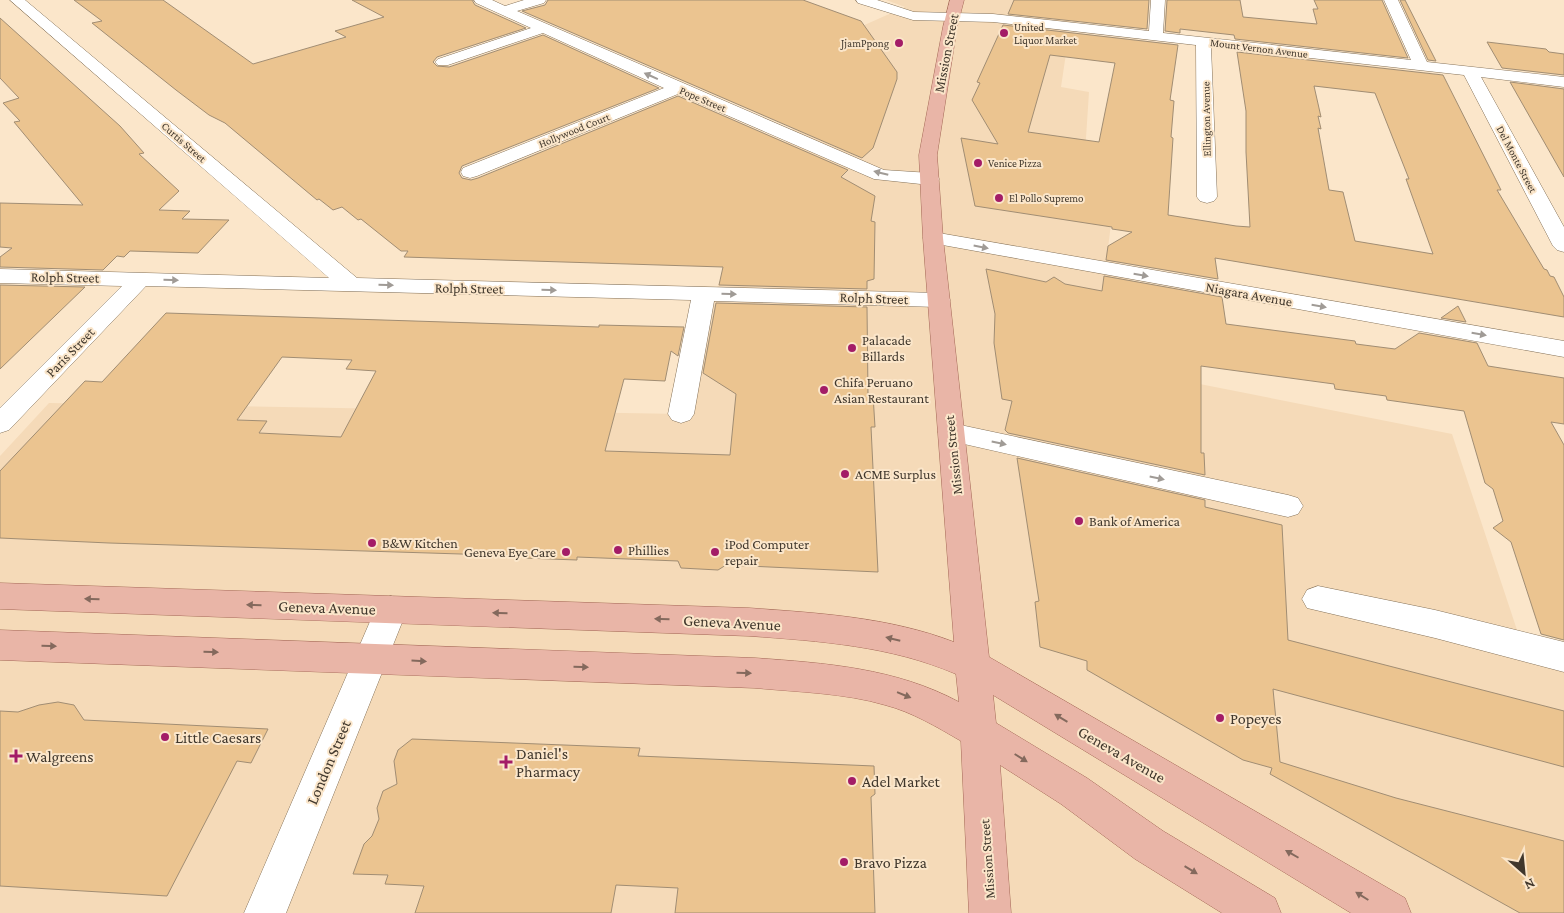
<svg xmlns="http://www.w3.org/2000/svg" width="1564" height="913" font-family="'Crimson Pro',serif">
  <rect width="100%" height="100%" fill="#fbe6ca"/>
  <path fill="#f5dab8" d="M 886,0 L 1074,0 L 1061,87 L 1089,92 L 1083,184 L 1113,208 L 1108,248 L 1144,298 L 1149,374 L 1452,434 L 1518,633 L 1564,644 L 1564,913 L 0,913 L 0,456 L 49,403 L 681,414 L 703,317 L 808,96 L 763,70 L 905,7 Z"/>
  <path fill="#ebc490" stroke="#a18d73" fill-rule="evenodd" d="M 74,0 L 163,0 L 253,64 L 346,37 L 335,31 L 384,17 L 352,0 L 472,0 L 475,5 L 526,28 L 437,57 L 433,62 L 437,66 L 449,67 L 543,35 L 659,88 L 462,166 L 459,173 L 462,178 L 471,180 L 478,178 L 678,96 L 848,170 L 841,177 L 875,196 L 871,221 L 875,222 L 874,279 L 867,281 L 867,289 L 719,285 L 723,267 L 404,257 L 408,251 L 401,251 L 361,219 L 358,220 L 342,207 L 333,210 L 319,199 L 317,200 L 225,123 L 209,115 L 176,90 L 92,23 L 102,21 Z
    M 548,0 L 803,0 L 861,21 L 897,72 L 897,79 L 873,148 L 862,158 L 522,11 L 545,5 Z
    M 1014,0 L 1149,0 L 1147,29 L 1008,14 Z
    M 1167,0 L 1240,0 L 1243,17 L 1317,24 L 1313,9 L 1318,9 L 1314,0 L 1382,0 L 1408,58 L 1235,39 L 1234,35 L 1180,29 L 1180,33 L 1165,31 Z
    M 1400,0 L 1405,0 L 1436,61 L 1428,60 Z
    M 0,18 L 120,126 L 144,153 L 139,154 L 179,191 L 159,210 L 190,211 L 182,219 L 229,220 L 198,253 L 130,251 L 124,257 L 117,256 L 103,270 L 0,267 L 0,257 L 12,248 L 0,247 L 0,203 L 83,205 L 14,122 L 20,121 L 3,103 L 19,98 L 0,78 Z
    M 1003,25 L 1178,45 L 1170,100 L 1174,101 L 1171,137 L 1173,138 L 1168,215 L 1236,226 L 1250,227 L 1246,152 L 1246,111 L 1237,52 L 1443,75 L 1501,190 L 1497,190 L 1544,269 L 1547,270 L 1550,276 L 1554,277 L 1564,297 L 1564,317 L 1215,258 L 1218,279 L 1106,260 L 1108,246 L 1132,232 L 1112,229 L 1112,227 L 975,206 L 961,138 L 998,144 L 972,100 L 980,83 L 977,82 ZM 1050,55 L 1115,63 L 1099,142 L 1028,132 ZM 1314,86 L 1375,93 L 1409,179 L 1406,179 L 1433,254 L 1355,241 L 1343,192 L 1329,190 L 1318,128 L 1321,129 L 1318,116 L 1321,117 Z
    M 1487,42 L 1546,49 L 1549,52 L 1564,54 L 1564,75 L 1502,68 Z
    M 1510,82 L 1564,89 L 1564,177 Z
    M 986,269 L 1046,282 L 1054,277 L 1065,284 L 1102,291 L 1104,276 L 1222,297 L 1226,324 L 1355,341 L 1356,344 L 1395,349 L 1419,333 L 1477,343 L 1488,366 L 1564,378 L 1564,424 L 1551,422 L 1564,445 L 1564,640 L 1541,634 L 1511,542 L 1493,528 L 1503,521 L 1493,489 L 1485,483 L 1464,411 L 1387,400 L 1386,396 L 1335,389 L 1334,384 L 1201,366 L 1201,453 L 1204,453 L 1205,475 L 1008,433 L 1005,430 L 1012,401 L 1002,399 L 994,343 L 995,314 Z
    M 0,285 L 85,287 L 0,369 Z
    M 716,303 L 867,307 L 868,395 L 873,395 L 875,427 L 871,427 L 878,572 L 726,565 L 718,570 L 681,568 L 678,561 L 577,557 L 577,560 L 524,558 L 525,556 L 109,543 L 0,538 L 0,471 L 85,381 L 102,382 L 166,313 L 599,327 L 599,325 L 684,327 L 678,356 L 671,351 L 665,381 L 624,379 L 605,451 L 730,455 L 736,394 L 703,373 ZM 282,357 L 352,360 L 346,369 L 376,371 L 341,437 L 259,433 L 267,421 L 237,420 Z
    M 1458,306 L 1466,322 L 1441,318 Z
    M 1017,458 L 1205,500 L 1205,507 L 1282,525 L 1288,640 L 1564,711 L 1564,767 L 1273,689 L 1280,762 L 1396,798 L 1564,841 L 1564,913 L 1520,913 L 1270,774 L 1272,768 L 1243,760 L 1087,670 L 1087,661 L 1040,647 L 1035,602 L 1039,601 Z
    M 58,702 L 74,705 L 84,720 L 268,729 L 251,763 L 237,761 L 167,896 L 0,886 L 0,711 L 18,712 L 39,705 Z
    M 412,739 L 640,748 L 638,756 L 874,766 L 875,794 L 871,797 L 875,913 L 675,913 L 678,888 L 616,885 L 611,913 L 415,913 L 424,886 L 385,884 L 388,875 L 353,874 L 364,844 L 372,836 L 379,819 L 377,808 L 383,791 L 397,784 L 394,761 L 398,750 Z"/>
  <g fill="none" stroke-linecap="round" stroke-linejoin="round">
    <g stroke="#857259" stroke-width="1">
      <path id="minor" d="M 10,0 L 25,0 L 357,278 L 939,293 L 947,295 L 950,300 L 947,305 L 939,307 L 714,301 L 694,414 L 690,420 L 681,423 L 672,420 L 668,414 L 691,300 L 146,286 L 9,430 L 0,433 L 0,408 L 122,286 L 0,283 L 0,269 L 329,278 Z
        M 474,0 L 492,0 L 505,6 L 524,0 L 546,0 L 544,3 L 517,11 L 884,170 L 930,173 L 937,175 L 939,179 L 937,183 L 930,185 L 874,179 L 678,94 L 477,176 L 470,178 L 463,176 L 461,172 L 463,168 L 664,88 L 543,33 L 448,65 L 438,65 L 435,62 L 438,59 L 531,28 L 476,3 Z
        M 856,0 L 877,0 L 914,12 L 993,14 L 1149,31 L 1151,0 L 1165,0 L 1163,33 L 1411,60 L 1384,0 L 1398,0 L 1427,62 L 1564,77 L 1564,87 L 1481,77 L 1564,227 L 1564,252 L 1557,250 L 1553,246 L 1464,75 L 1211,47 L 1217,197 L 1214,201 L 1207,203 L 1200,201 L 1197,197 L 1196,45 L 993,22 L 913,20 L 858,3 Z
        M 933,232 L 1564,341 L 1564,357 L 926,242 L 923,238 L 926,234 Z
        M 951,423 L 1288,495 L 1298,498 L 1303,506 L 1298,514 L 1288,517 L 942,439 L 938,432 L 942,425 Z
        M 1318,586 L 1435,610 L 1564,642 L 1564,672 L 1435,638 L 1307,608 L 1302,599 L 1307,590 Z
        M 391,596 L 402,600 L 407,610 L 286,913 L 244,913 L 375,610 L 380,600 Z"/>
    </g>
    <g stroke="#a46856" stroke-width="1">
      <path id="major" d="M 950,0 L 964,0 L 957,27 L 937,155 L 943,238 L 989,657 L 1405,898 L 1411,913 L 1351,913 L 993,695 L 996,723 L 1087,778 L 1163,831 L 1275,898 L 1281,913 L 1222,913 L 1135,859 L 1061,804 L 1000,765 L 1011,913 L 969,913 L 961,741 C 937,727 912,712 885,705 C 845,693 797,692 755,688 L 0,660 L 0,630 L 755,658 C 825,663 896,668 959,702 L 956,674 C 891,646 820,641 749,636 L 0,609 L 0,583 L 749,608 C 818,613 889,617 954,642 L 923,238 L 919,155 L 943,27 Z"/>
    </g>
    <use href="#minor" fill="#fff" fill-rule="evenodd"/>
    <use href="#major" fill="#e9b5a7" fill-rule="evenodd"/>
  </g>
  <defs><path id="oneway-solid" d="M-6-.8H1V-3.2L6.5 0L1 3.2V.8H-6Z" transform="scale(1.25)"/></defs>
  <g fill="#a09b96">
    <use href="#oneway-solid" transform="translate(651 76) rotate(-156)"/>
    <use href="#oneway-solid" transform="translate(881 173) rotate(-166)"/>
    <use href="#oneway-solid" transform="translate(981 247) rotate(11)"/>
    <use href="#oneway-solid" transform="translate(1141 275) rotate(10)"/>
    <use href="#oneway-solid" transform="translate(171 280) rotate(1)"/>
    <use href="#oneway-solid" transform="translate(386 285) rotate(1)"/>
    <use href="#oneway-solid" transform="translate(549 290) rotate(1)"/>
    <use href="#oneway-solid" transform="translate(729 294) rotate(2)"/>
    <use href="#oneway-solid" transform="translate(1319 306) rotate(10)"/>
    <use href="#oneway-solid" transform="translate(1479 334) rotate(10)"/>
    <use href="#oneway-solid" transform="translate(999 443) rotate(12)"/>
    <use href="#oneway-solid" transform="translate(1157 478) rotate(12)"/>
  </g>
  <g fill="#84695d">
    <use href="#oneway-solid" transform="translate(92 599) rotate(-178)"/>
    <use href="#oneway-solid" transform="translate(254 605) rotate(-178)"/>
    <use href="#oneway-solid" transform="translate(500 613) rotate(-178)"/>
    <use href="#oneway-solid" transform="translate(662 619) rotate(-178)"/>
    <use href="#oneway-solid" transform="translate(893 639) rotate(-166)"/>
    <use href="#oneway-solid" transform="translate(49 646) rotate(2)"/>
    <use href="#oneway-solid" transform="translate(211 652) rotate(2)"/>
    <use href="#oneway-solid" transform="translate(419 661) rotate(3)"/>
    <use href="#oneway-solid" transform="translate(581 667) rotate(2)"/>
    <use href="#oneway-solid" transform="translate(744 673) rotate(2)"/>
    <use href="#oneway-solid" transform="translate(904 695) rotate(22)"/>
    <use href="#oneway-solid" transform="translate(1061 718) rotate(-149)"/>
    <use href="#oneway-solid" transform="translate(1021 758) rotate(32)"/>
    <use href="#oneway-solid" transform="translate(1292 854) rotate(-150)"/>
    <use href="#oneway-solid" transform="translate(1191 870) rotate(31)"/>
    <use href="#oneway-solid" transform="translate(1362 896) rotate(-148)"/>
  </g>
  <g fill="#a31c67" stroke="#fbe6ca" stroke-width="2">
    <circle cx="1004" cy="33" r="5"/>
    <circle cx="899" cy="43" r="5"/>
    <circle cx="978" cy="163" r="5"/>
    <circle cx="999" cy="198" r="5"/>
    <circle cx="852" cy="348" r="5"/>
    <circle cx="824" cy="390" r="5"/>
    <circle cx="845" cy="474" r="5"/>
    <circle cx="1079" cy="521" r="5"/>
    <circle cx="372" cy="543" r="5"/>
    <circle cx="618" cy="550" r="5"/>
    <circle cx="566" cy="552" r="5"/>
    <circle cx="715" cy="552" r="5"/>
    <circle cx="1220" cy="718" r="5"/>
    <circle cx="165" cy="737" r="5"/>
    <path d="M13.5 748.5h5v5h5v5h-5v5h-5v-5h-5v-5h5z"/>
    <path d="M503.5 754.5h5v5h5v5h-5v5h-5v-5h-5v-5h5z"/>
    <circle cx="852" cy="781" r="5"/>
    <circle cx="844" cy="862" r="5"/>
  </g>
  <g text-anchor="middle" stroke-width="4" stroke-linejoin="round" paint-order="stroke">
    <g font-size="11" fill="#40372c" stroke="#fbe6ca" text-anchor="start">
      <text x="1014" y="31">United<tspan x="1014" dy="13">Liquor Market</tspan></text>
      <text x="889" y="47" text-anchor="end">JjamPpong</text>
      <text x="988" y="167">Venice Pizza</text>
      <text x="1009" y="202">El Pollo Supremo</text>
    </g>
    <g font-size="11" fill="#40372c" stroke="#fbe6ca">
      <text transform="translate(1259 48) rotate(7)" y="4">Mount Vernon Avenue</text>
      <text transform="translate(703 99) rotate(23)" y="4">Pope Street</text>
      <text transform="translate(1206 119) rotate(-91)" y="4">Ellington Avenue</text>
      <text transform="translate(574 130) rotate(-22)" y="4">Hollywood Court</text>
      <text transform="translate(184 142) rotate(41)" y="4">Curtis Street</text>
      <text transform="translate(1517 159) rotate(62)" y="4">Del Monte Street</text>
    </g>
    <g font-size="14" fill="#40372c" stroke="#fbe6ca">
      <text transform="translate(946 53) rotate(-79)" y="5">Mission Street</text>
      <text transform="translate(65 277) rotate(1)" y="5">Rolph Street</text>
      <text transform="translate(469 288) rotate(1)" y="5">Rolph Street</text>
      <text transform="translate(1249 294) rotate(10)" y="5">Niagara Avenue</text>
      <text transform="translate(874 298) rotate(2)" y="5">Rolph Street</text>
      <text transform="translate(70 352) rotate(-46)" y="5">Paris Street</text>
      <text transform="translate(953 455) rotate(-96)" y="5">Mission Street</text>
      <text transform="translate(987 859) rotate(-94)" y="5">Mission Street</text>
    </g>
    <g font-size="14" fill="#40372c" stroke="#fbe6ca" text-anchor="start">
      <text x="862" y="345">Palacade<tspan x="862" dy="16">Billards</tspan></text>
      <text x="834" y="387">Chifa Peruano<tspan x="834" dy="16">Asian Restaurant</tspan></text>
      <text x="855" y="479">ACME Surplus</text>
      <text x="1089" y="526">Bank of America</text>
      <text x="382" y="548">B&amp;W Kitchen</text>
      <text x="725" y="549">iPod Computer<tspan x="725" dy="16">repair</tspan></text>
      <text x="628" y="555">Phillies</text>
      <text x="556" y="557" text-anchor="end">Geneva Eye Care</text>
    </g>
    <g font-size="16" fill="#40372c" stroke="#fbe6ca">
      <text transform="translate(327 607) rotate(2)" y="6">Geneva Avenue</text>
      <text transform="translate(732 622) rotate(3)" y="6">Geneva Avenue</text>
      <text transform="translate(1122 754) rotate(30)" y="6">Geneva Avenue</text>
      <text transform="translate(328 762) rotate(-67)" y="6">London Street</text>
    </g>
    <g font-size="16" fill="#40372c" stroke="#fbe6ca" text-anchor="start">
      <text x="1230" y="724">Popeyes</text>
      <text x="175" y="743">Little Caesars</text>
      <text x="516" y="759">Daniel's<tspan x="516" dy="18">Pharmacy</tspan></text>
      <text x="26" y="762">Walgreens</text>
      <text x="862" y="787">Adel Market</text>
      <text x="854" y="868">Bravo Pizza</text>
    </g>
  </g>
  <g transform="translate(1524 873) rotate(153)" stroke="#fbe6ca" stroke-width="4" paint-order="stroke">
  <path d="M0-4L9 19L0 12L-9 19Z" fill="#40372c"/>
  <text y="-8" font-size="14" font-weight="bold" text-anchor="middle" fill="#40372c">N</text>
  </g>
</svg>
